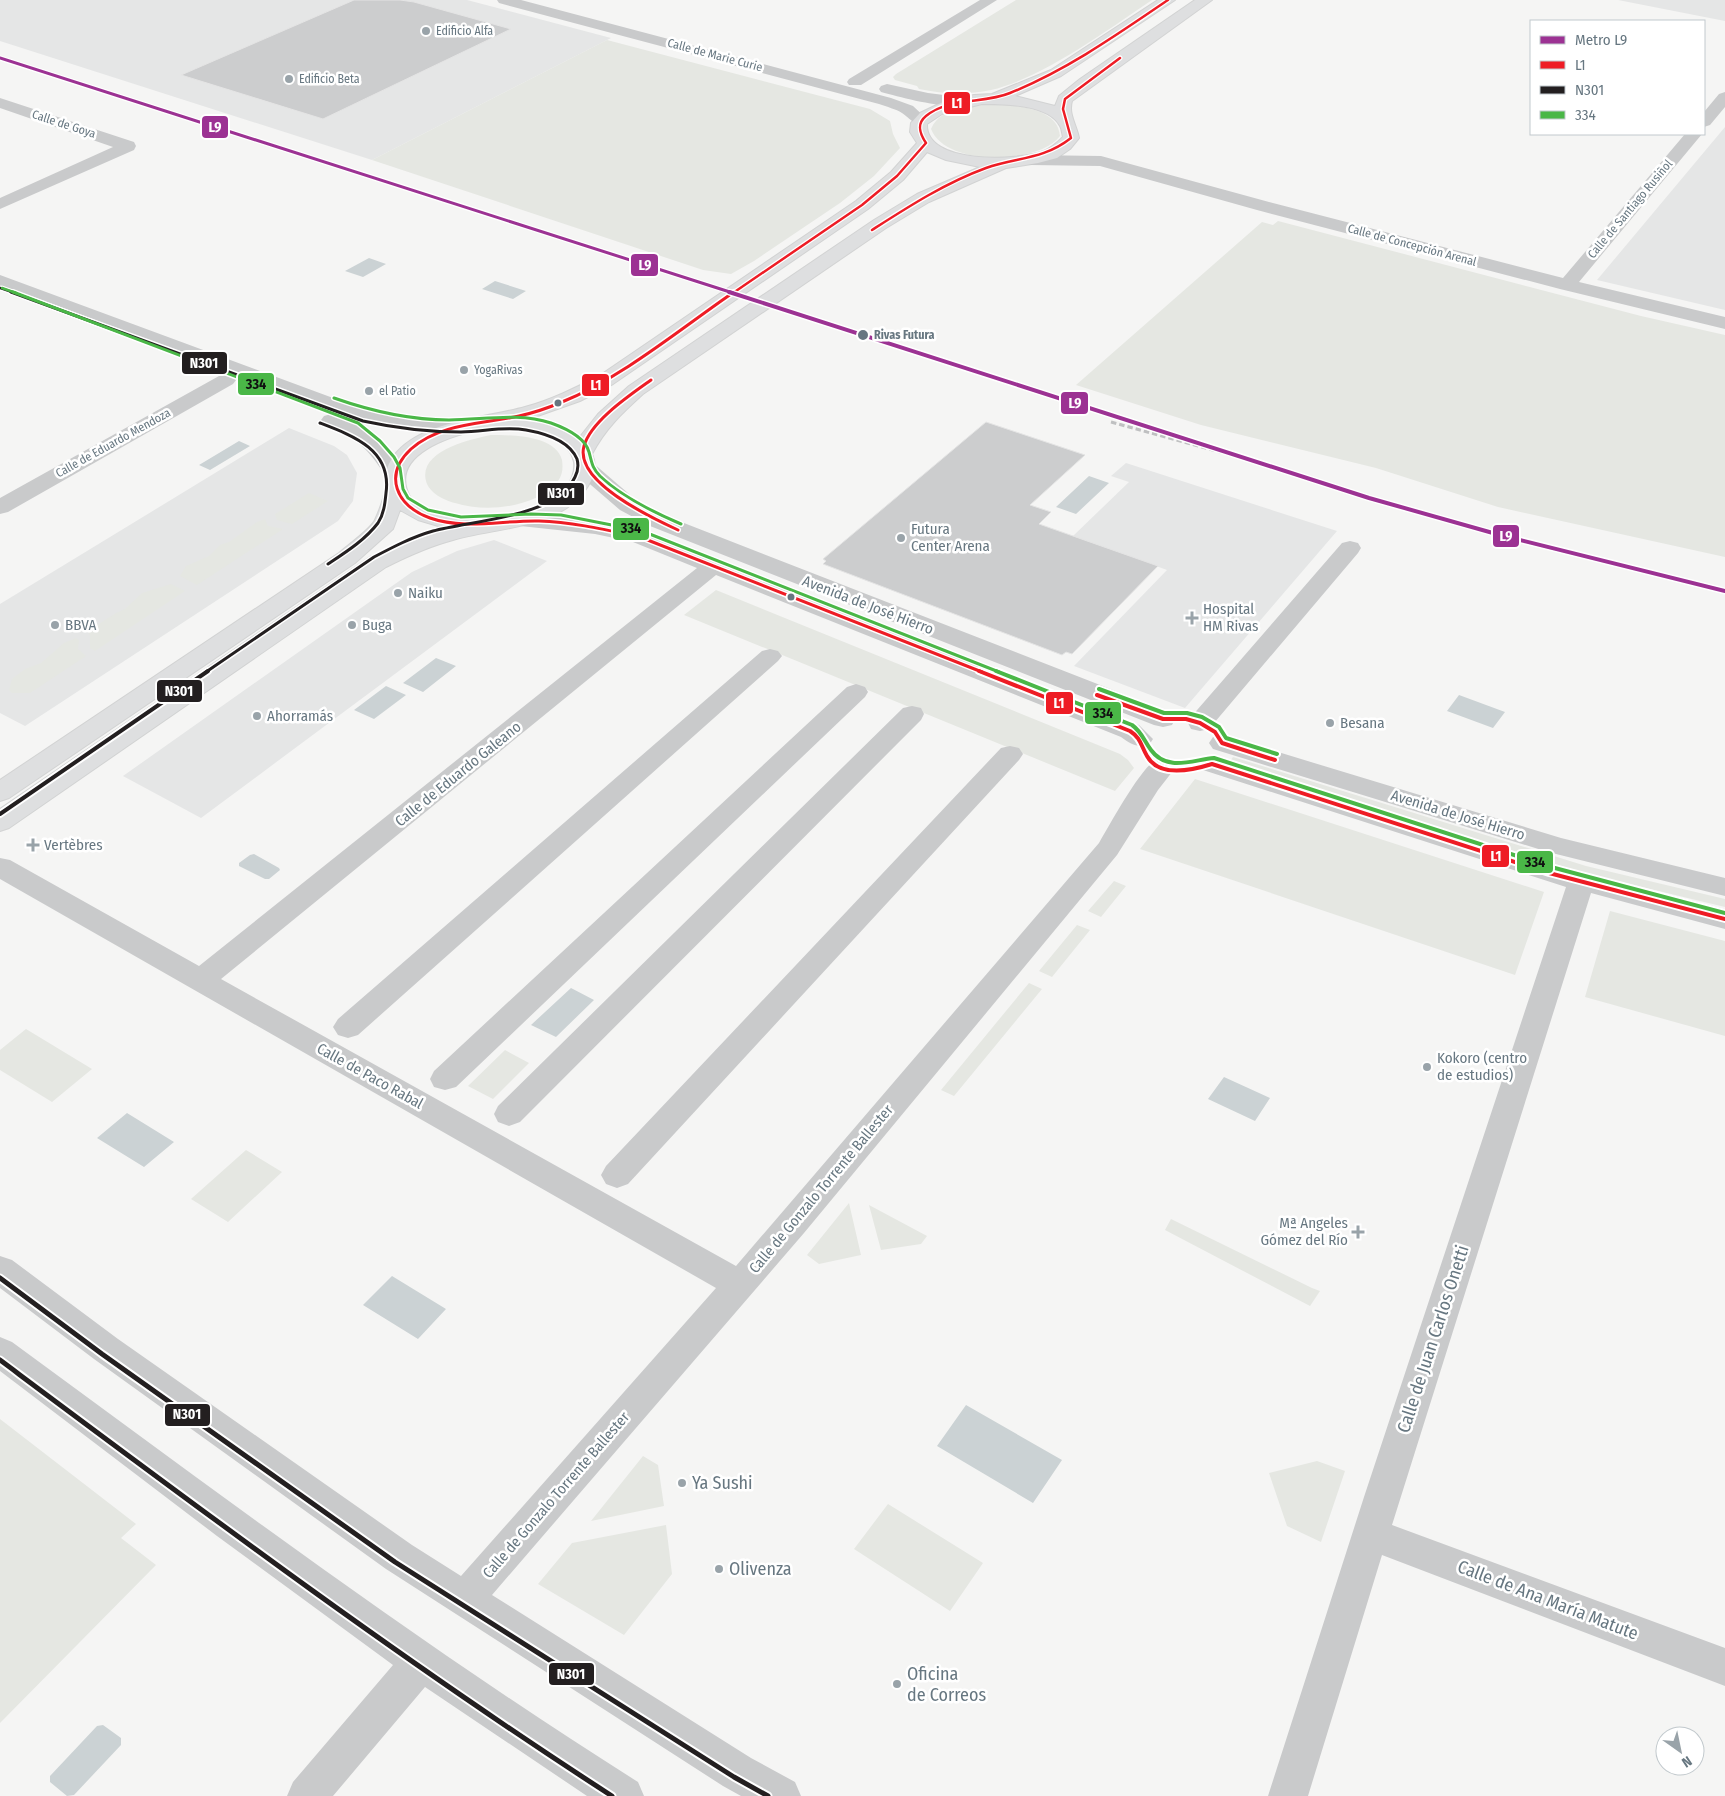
<svg xmlns="http://www.w3.org/2000/svg" width="1725" height="1796" font-family="'Fira Sans Condensed',sans-serif">
  <rect width="100%" height="100%" fill="#f5f5f4"/>
  <path fill="#e5e6e6" d="M 0,0 L 467,0 L 611,38 L 372,160 L 0,41 Z
    M 1618,0 L 1725,0 L 1725,21 Z
    M 1725,127 L 1725,310 L 1597,280 Z
    M 289,428 L 334,446 L 347,455 L 357,473 L 353,501 L 338,521 L 25,726 L 0,713 L 0,604 Z
    M 1126,463 L 1337,531 L 1185,708 L 1074,666 L 1167,570 L 1073,536 L 1129,482 L 1111,476 Z
    M 494,540 L 547,561 L 201,818 L 123,776 L 412,572 L 457,551 Z"/>
  <path fill="#e5e7e2" d="M 1016,0 L 1152,0 C 1109,29 1041,79 991,90 C 967,95 943,94 919,89 L 917,86 L 895,80 L 893,77 L 896,74 Z
    M 607,40 L 870,109 L 890,121 L 893,134 L 900,148 L 874,176 L 840,203 L 754,261 L 731,274 L 703,270 L 372,160 Z
    M 1001,104 C 1022,107 1058,109 1060,136 C 1038,165 946,167 931,129 C 942,104 977,105 1001,104 Z
    M 1278,221 L 1641,316 L 1725,335 L 1725,557 L 1498,507 L 1376,468 L 1201,425 L 1076,385 L 1262,222 L 1273,225 Z
    M 491,435 C 510,435 556,435 562,460 C 563,467 563,474 558,481 C 536,508 486,513 455,503 C 444,500 429,493 426,481 C 418,451 471,439 491,435 Z
    M 309,493 L 328,501 L 292,524 L 277,520 L 275,514 Z
    M 265,519 L 268,526 L 283,529 L 197,585 L 180,576 L 186,566 L 209,556 L 220,545 L 229,542 L 257,522 Z
    M 171,584 L 185,591 L 95,651 L 90,648 L 90,636 L 88,631 L 116,613 L 125,609 L 142,593 Z
    M 716,590 L 1120,754 L 1128,760 L 1134,768 L 1115,791 L 684,615 Z
    M 76,638 L 79,640 L 78,649 L 86,656 L 30,693 L 12,693 L 9,690 L 12,679 L 25,669 L 41,663 L 64,643 Z
    M 1233,757 L 1586,866 L 1725,899 L 1725,907 L 1584,873 L 1229,763 Z
    M 1195,779 L 1544,892 L 1515,975 L 1140,849 Z
    M 1114,881 L 1126,886 L 1101,917 L 1088,911 Z
    M 1610,911 L 1725,941 L 1725,1036 L 1585,997 Z
    M 1077,925 L 1090,930 L 1052,977 L 1039,971 Z
    M 1029,983 L 1042,989 L 954,1096 L 941,1090 Z
    M 26,1029 L 92,1069 L 52,1102 L 0,1070 L 0,1050 Z
    M 505,1050 L 529,1063 L 493,1099 L 468,1086 Z
    M 246,1150 L 282,1172 L 228,1222 L 191,1199 Z
    M 849,1203 L 861,1255 L 819,1264 L 807,1255 Z
    M 869,1205 L 927,1236 L 921,1244 L 881,1250 Z
    M 1171,1219 L 1312,1288 L 1320,1291 L 1310,1306 L 1165,1230 Z
    M 0,1419 L 136,1524 L 121,1538 L 156,1565 L 0,1723 Z
    M 643,1456 L 658,1465 L 664,1506 L 591,1521 Z
    M 1317,1461 L 1345,1471 L 1321,1542 L 1287,1526 L 1269,1473 Z
    M 888,1504 L 983,1563 L 950,1611 L 854,1549 Z
    M 666,1525 L 672,1574 L 624,1635 L 538,1584 L 572,1543 Z"/>
  <path fill="#cbd2d4" d="M 369,258 L 386,264 L 363,277 L 345,271 Z
    M 495,281 L 526,291 L 513,299 L 482,289 Z
    M 239,441 L 250,446 L 210,470 L 199,465 Z
    M 1089,476 L 1109,483 L 1076,514 L 1056,507 Z
    M 436,658 L 456,666 L 423,692 L 403,683 Z
    M 386,686 L 406,695 L 374,719 L 354,710 Z
    M 1459,695 L 1505,712 L 1493,728 L 1447,711 Z
    M 254,854 L 279,868 L 280,870 L 269,879 L 265,879 L 239,866 L 239,863 L 250,855 Z
    M 571,988 L 594,1000 L 556,1037 L 531,1025 Z
    M 1224,1077 L 1270,1098 L 1255,1121 L 1208,1099 Z
    M 127,1113 L 174,1142 L 144,1167 L 97,1138 Z
    M 392,1276 L 446,1309 L 418,1339 L 363,1305 Z
    M 966,1405 L 1062,1460 L 1033,1503 L 937,1446 Z
    M 103,1725 L 121,1738 L 121,1745 L 74,1795 L 67,1796 L 50,1782 L 50,1776 L 97,1726 Z"/>
  <path fill="#cccdce" stroke="#e4e4e4" d="M 354,0 L 400,0 L 414,2 L 511,29 L 323,119 L 181,75 Z
    M 986,422 L 1085,455 L 1030,505 L 1051,512 L 1039,524 L 1158,566 L 1072,654 L 1066,652 L 1062,655 L 823,564 L 826,561 L 823,559 Z"/>
  <g fill="none" stroke-linecap="round" stroke-linejoin="round">
    <g stroke="#d2d3d3" stroke-width="2">
      <path id="major" d="M 1158,0 L 1175,0 L 1061,76 L 1015,96 L 1055,106 L 1059,96 L 1080,79 L 1195,0 L 1212,0 L 1072,101 C 1068,114 1077,126 1079,138 L 1070,149 L 1057,158 L 1038,163 L 1006,168 L 929,202 L 886,228 L 643,394 C 622,413 605,429 592,454 C 597,466 595,475 588,486 C 563,529 496,527 453,540 C 430,546 408,556 386,567 L 9,828 L 0,831 L 0,809 L 370,557 L 411,539 L 445,528 L 418,520 L 400,510 L 393,529 L 355,563 L 9,798 L 0,801 L 0,780 L 339,553 C 348,545 371,529 375,520 C 379,511 385,496 385,487 C 385,473 387,463 397,452 C 426,420 486,418 525,407 C 551,400 575,388 599,376 L 856,201 L 891,172 L 917,143 L 910,132 L 911,123 L 920,113 L 943,102 L 974,95 L 992,94 L 1051,70 ZM 982,104 C 1003,104 1049,104 1060,126 C 1062,129 1062,134 1063,137 C 1057,143 1051,148 1044,151 C 1018,161 925,165 927,124 L 942,114 ZM 927,152 L 946,160 L 980,167 L 917,194 L 874,220 L 629,386 L 598,414 L 579,438 L 563,428 L 529,419 L 580,401 L 613,384 L 868,209 L 903,180 ZM 483,429 C 509,429 567,428 574,462 C 575,471 572,480 566,487 C 537,524 444,529 410,497 C 387,454 453,435 483,429 Z"/>
    </g>
    <path fill="#c9cacb" fill-rule="evenodd" d="M 497,0 L 521,0 L 891,98 L 913,106 L 929,121 L 927,124 C 915,127 911,119 902,113 C 896,109 887,107 879,104 L 499,3 Z
      M 980,0 L 997,0 L 861,85 L 849,85 L 847,82 L 849,79 Z
      M 887,84 L 928,93 L 968,98 L 970,101 L 968,104 C 946,110 904,98 881,92 L 879,89 L 881,86 Z
      M 1725,92 L 1725,107 L 1710,125 L 1704,127 L 1704,112 L 1719,94 Z
      M 0,98 L 134,142 L 136,146 L 134,150 L 0,209 L 0,198 L 113,147 L 0,108 Z
      M 1685,134 L 1702,134 L 1579,282 L 1725,317 L 1725,329 L 1560,289 L 1257,210 L 1100,166 L 1031,165 L 1025,164 L 1023,160 L 1025,156 L 1031,155 L 1101,156 L 1269,202 L 1563,278 Z
      M 0,275 L 352,405 L 391,415 L 466,420 L 473,422 L 476,426 L 473,430 L 466,432 L 391,427 L 338,413 L 0,287 Z
      M 226,374 L 233,376 L 236,380 L 233,384 L 8,512 L 0,514 L 0,498 L 219,376 Z
      M 331,414 C 366,422 387,444 406,473 L 403,478 L 395,479 L 387,478 C 367,447 358,439 324,424 L 321,420 L 324,416 Z
      M 585,462 L 593,463 L 636,500 L 666,516 L 1172,713 L 1175,719 L 1172,725 L 1163,727 L 1154,725 L 650,526 L 620,510 L 577,473 L 574,468 L 577,463 Z
      M 519,513 L 595,520 L 648,532 L 1139,725 L 1153,739 L 1149,745 C 1136,748 1131,744 1121,737 L 716,575 L 221,979 L 736,1266 L 1099,843 C 1110,824 1138,773 1153,762 C 1159,758 1166,760 1172,761 L 1176,767 L 1158,790 L 1117,855 L 804,1233 L 492,1595 L 751,1758 L 795,1782 L 801,1796 L 741,1796 L 723,1786 L 386,1569 L 94,1359 L 0,1288 L 0,1256 L 12,1260 L 118,1339 L 412,1545 L 461,1576 L 716,1288 L 0,879 L 0,858 L 10,860 L 199,966 L 697,568 L 633,542 L 595,534 L 511,525 L 508,520 L 511,515 Z
      M 1350,541 L 1358,543 L 1361,548 L 1358,553 L 1209,729 L 1200,731 L 1191,729 L 1188,723 L 1191,717 L 1342,543 Z
      M 770,649 L 778,651 L 782,656 L 778,661 L 358,1035 L 348,1038 L 338,1035 L 333,1027 L 338,1019 L 762,651 Z
      M 856,684 L 865,687 L 868,692 L 865,697 L 456,1087 L 445,1090 L 434,1087 L 430,1079 L 434,1071 L 847,687 Z
      M 912,706 L 921,708 L 924,714 L 921,720 L 520,1122 L 509,1126 L 498,1122 L 494,1114 L 498,1106 L 903,708 Z
      M 1222,735 L 1561,838 L 1725,878 L 1725,896 L 1548,852 L 1213,749 L 1209,743 L 1213,737 Z
      M 1010,746 L 1019,748 L 1023,754 L 1019,760 L 628,1184 L 617,1188 L 606,1184 L 601,1175 L 606,1166 L 1001,748 Z
      M 1212,756 L 1555,865 L 1725,909 L 1725,929 L 1591,893 L 1392,1525 L 1725,1648 L 1725,1686 L 1382,1555 L 1308,1796 L 1268,1796 L 1364,1497 L 1566,887 L 1203,770 L 1199,764 L 1203,758 Z
      M 0,1337 L 12,1342 C 218,1493 422,1646 638,1782 L 644,1796 L 587,1796 L 425,1687 L 333,1796 L 287,1796 L 293,1782 L 393,1665 L 217,1536 L 0,1371 Z"/>
    <use href="#major" fill="#dedfe0" fill-rule="evenodd"/>
    <path stroke="#bfc0c1" stroke-width="3" stroke-dasharray="5.5 3" stroke-linecap="butt" d="M 1111,422 L 1242,458"/>
    <g stroke="#fff" stroke-width="5">
      <path id="bus-1-far2" d="M 872,230 C 908,207 945,183 986,168 C 1017,157 1043,160 1071,138 L 1063,109 L 1065,99 L 1120,58
        M 733,293 L 862,205 L 897,176 L 926,143 C 920,134 916,124 926,116 C 949,97 984,104 1010,93 C 1067,70 1118,34 1168,0"/>
    </g>
    <g stroke="#fff" stroke-width="6">
      <path id="bus-1-far1" d="M 734,292 C 680,329 623,377 562,402 C 548,408 533,413 519,416 C 483,424 440,423 411,449 C 383,475 396,506 430,518 C 464,530 504,520 539,521 C 573,522 607,530 640,537 L 982,672
        M 651,380 C 630,395 591,421 584,446 C 574,482 652,518 678,530"/>
    </g>
    <g stroke="#fff" stroke-width="8">
      <path id="bus-1" d="M 979,671 L 1130,731 C 1141,738 1141,746 1147,756 C 1159,778 1193,770 1212,764 L 1549,873 L 1725,919
        M 1097,695 L 1163,719 L 1186,719 L 1200,723 L 1215,732 L 1222,743 L 1275,760"/>
    </g>
    <g stroke="#fff" stroke-width="5">
      <path id="bus-2-far3" d="M 0,288 L 15,293"/>
    </g>
    <g stroke="#fff" stroke-width="6">
      <path id="bus-2-far2" d="M 11,292 L 363,421 C 395,428 428,432 461,432 C 483,432 503,426 526,430 C 543,433 569,440 577,459 C 579,466 578,471 575,477 C 556,518 472,520 433,531 C 412,537 393,547 374,557 L 206,672
        M 320,423 C 354,436 392,450 386,493 C 385,503 384,514 378,523 C 365,540 346,552 328,564"/>
    </g>
    <g stroke="#fff" stroke-width="8">
      <path id="bus-2-far1" d="M 0,814 L 208,671"/>
    </g>
    <g stroke="#fff" stroke-width="9">
      <path id="bus-2" d="M 0,1278 L 102,1354 L 395,1562 L 734,1777 L 768,1796
        M 0,1360 C 201,1510 401,1660 612,1796"/>
    </g>
    <g stroke="#fff" stroke-width="5">
      <path id="bus-3-far2" d="M 2,288 L 16,293"/>
    </g>
    <g stroke="#fff" stroke-width="6">
      <path id="bus-3-far1" d="M 13,292 L 358,423 L 380,441 L 394,457 L 400,468 L 403,489 L 408,498 L 428,510 L 461,517 L 531,514 L 561,515 L 642,531 L 999,672
        M 334,398 C 371,411 410,420 449,420 C 483,420 518,412 551,423 C 565,428 585,437 589,452 C 592,463 592,468 600,476 C 622,497 653,512 681,524"/>
    </g>
    <g stroke="#fff" stroke-width="8">
      <path id="bus-3" d="M 996,671 L 1132,725 C 1142,732 1144,741 1151,750 C 1167,772 1192,760 1214,758 L 1551,867 L 1725,913
        M 1099,689 L 1164,713 L 1187,713 L 1202,717 L 1219,727 L 1226,738 L 1277,754"/>
    </g>
    <use href="#bus-1-far2" stroke="#ee1c25" stroke-width="2.5"/>
    <use href="#bus-1-far1" stroke="#ee1c25" stroke-width="3"/>
    <use href="#bus-1" stroke="#ee1c25" stroke-width="4"/>
    <use href="#bus-2-far3" stroke="#231f20" stroke-width="2.5"/>
    <use href="#bus-2-far2" stroke="#231f20" stroke-width="3"/>
    <use href="#bus-2-far1" stroke="#231f20" stroke-width="4"/>
    <use href="#bus-2" stroke="#231f20" stroke-width="5"/>
    <use href="#bus-3-far2" stroke="#4ab747" stroke-width="2.5"/>
    <use href="#bus-3-far1" stroke="#4ab747" stroke-width="3"/>
    <use href="#bus-3" stroke="#4ab747" stroke-width="4"/>
    <g stroke="#fff" stroke-width="5.5">
      <path id="metro-1-far1" d="M 0,58 L 733,293"/>
    </g>
    <g stroke="#fff" stroke-width="7">
      <path id="metro-1" d="M 729,292 L 1369,498 L 1500,535 L 1725,591"/>
    </g>
    <use href="#metro-1-far1" stroke="#9c3293" stroke-width="3"/>
    <use href="#metro-1" stroke="#9c3293" stroke-width="4"/>
  </g>
  <g fill="#99a3a9" stroke="#fff" stroke-width="2">
    <circle cx="426" cy="31" r="5"/>
    <circle cx="289" cy="79" r="5"/>
    <circle cx="464" cy="370" r="5"/>
    <circle cx="369" cy="391" r="5"/>
    <circle cx="901" cy="538" r="5"/>
    <circle cx="398" cy="593" r="5"/>
    <path d="M1189.5 610.5h5v5h5v5h-5v5h-5v-5h-5v-5h5z"/>
    <circle cx="55" cy="625" r="5"/>
    <circle cx="352" cy="625" r="5"/>
    <circle cx="257" cy="716" r="5"/>
    <circle cx="1330" cy="723" r="5"/>
    <path d="M30.5 837.5h5v5h5v5h-5v5h-5v-5h-5v-5h5z"/>
    <circle cx="1427" cy="1067" r="5"/>
    <path d="M1355.5 1224.5h5v5h5v5h-5v5h-5v-5h-5v-5h5z"/>
    <circle cx="682" cy="1483" r="5"/>
    <circle cx="719" cy="1569" r="5"/>
    <circle cx="897" cy="1684" r="5"/>
  </g>
  <g fill="#677781" stroke="#fff" stroke-width="2">
    <circle cx="863" cy="335" r="6"/>
    <circle cx="558" cy="403" r="4.5"/>
    <circle cx="791" cy="597" r="4.5"/>
  </g>
  <g text-anchor="middle" stroke-width="5" stroke-linejoin="round" paint-order="stroke">
    <g font-size="12" fill="#677781" stroke="#fff" text-anchor="start">
      <text x="436" y="35">Edificio Alfa</text>
      <text x="299" y="83">Edificio Beta</text>
      <text x="474" y="374">YogaRivas</text>
      <text x="379" y="395">el Patio</text>
    </g>
    <g font-size="12" fill="#677781" stroke="#fff">
      <text transform="translate(715 55) rotate(15)" y="4">Calle de Marie Curie</text>
      <text transform="translate(64 124) rotate(18)" y="4">Calle de Goya</text>
      <text transform="translate(1630 209) rotate(-50)" y="4">Calle de Santiago Rusiñol</text>
      <text transform="translate(1412 245) rotate(15)" y="4">Calle de Concepción Arenal</text>
      <text transform="translate(113 443) rotate(-29)" y="4">Calle de Eduardo Mendoza</text>
    </g>
    <g font-size="12" font-weight="bold" fill="#677781" stroke="#fff" text-anchor="start">
      <text x="874" y="339">Rivas Futura</text>
    </g>
    <g font-size="15" fill="#677781" stroke="#fff" text-anchor="start">
      <text x="911" y="534">Futura<tspan x="911" dy="17">Center Arena</tspan></text>
      <text x="408" y="598">Naiku</text>
      <text x="1203" y="614">Hospital<tspan x="1203" dy="17">HM Rivas</tspan></text>
      <text x="65" y="630">BBVA</text>
      <text x="362" y="630">Buga</text>
      <text x="267" y="721">Ahorramás</text>
      <text x="1340" y="728">Besana</text>
      <text x="44" y="850">Vertèbres</text>
      <text x="1437" y="1063">Kokoro (centro<tspan x="1437" dy="17">de estudios)</tspan></text>
      <text x="1348" y="1228" text-anchor="end">Mª Angeles<tspan x="1348" dy="17">Gómez del Río</tspan></text>
    </g>
    <g font-size="15" fill="#677781" stroke="#fff">
      <text transform="translate(868 605) rotate(21)" y="5">Avenida de José Hierro</text>
      <text transform="translate(458 774) rotate(-39)" y="5">Calle de Eduardo Galeano</text>
      <text transform="translate(1458 815) rotate(17)" y="5">Avenida de José Hierro</text>
      <text transform="translate(370 1076) rotate(29)" y="5">Calle de Paco Rabal</text>
      <text transform="translate(821 1189) rotate(-50)" y="5">Calle de Gonzalo Torrente Ballester</text>
      <text transform="translate(556 1495) rotate(-49)" y="5">Calle de Gonzalo Torrente Ballester</text>
    </g>
    <g font-size="18" fill="#677781" stroke="#fff">
      <text transform="translate(1433 1339) rotate(-72)" y="6">Calle de Juan Carlos Onetti</text>
      <text transform="translate(1548 1600) rotate(21)" y="6">Calle de Ana María Matute</text>
    </g>
    <g font-size="18" fill="#677781" stroke="#fff" text-anchor="start">
      <text x="692" y="1489">Ya Sushi</text>
      <text x="729" y="1575">Olivenza</text>
      <text x="907" y="1680">Oficina<tspan x="907" dy="21">de Correos</tspan></text>
    </g>
  </g>
  <g stroke="#fff" stroke-width="2">
    <rect x="943" y="91" width="28" height="24" rx="5" fill="#ee1c25"/>
    <rect x="201" y="115" width="28" height="24" rx="5" fill="#9c3293"/>
    <rect x="630" y="253" width="29" height="24" rx="5" fill="#9c3293"/>
    <rect x="181" y="351" width="47" height="24" rx="5" fill="#231f20"/>
    <rect x="237" y="372" width="38" height="24" rx="5" fill="#4ab747"/>
    <rect x="581" y="373" width="29" height="24" rx="5" fill="#ee1c25"/>
    <rect x="1060" y="391" width="29" height="24" rx="5" fill="#9c3293"/>
    <rect x="537" y="482" width="48" height="24" rx="5" fill="#231f20"/>
    <rect x="612" y="517" width="38" height="24" rx="5" fill="#4ab747"/>
    <rect x="1492" y="524" width="28" height="24" rx="5" fill="#9c3293"/>
    <rect x="156" y="679" width="47" height="24" rx="5" fill="#231f20"/>
    <rect x="1045" y="691" width="29" height="24" rx="5" fill="#ee1c25"/>
    <rect x="1084" y="701" width="38" height="24" rx="5" fill="#4ab747"/>
    <rect x="1481" y="844" width="29" height="24" rx="5" fill="#ee1c25"/>
    <rect x="1516" y="850" width="38" height="24" rx="5" fill="#4ab747"/>
    <rect x="164" y="1403" width="47" height="24" rx="5" fill="#231f20"/>
    <rect x="548" y="1662" width="47" height="24" rx="5" fill="#231f20"/>
  </g>
  <g font-size="14" text-anchor="middle" font-weight="bold" fill="#fff">
    <text x="957" y="108">L1</text>
    <text x="215" y="132">L9</text>
    <text x="645" y="270">L9</text>
    <text x="204" y="368">N301</text>
    <text x="596" y="390">L1</text>
    <text x="1075" y="408">L9</text>
    <text x="561" y="498">N301</text>
    <text x="1506" y="541">L9</text>
    <text x="179" y="696">N301</text>
    <text x="1059" y="708">L1</text>
    <text x="1496" y="861">L1</text>
    <text x="187" y="1419">N301</text>
    <text x="571" y="1679">N301</text>
  </g>
  <g font-size="14" text-anchor="middle" font-weight="bold" fill="#111">
    <text x="256" y="389">334</text>
    <text x="631" y="533">334</text>
    <text x="1103" y="718">334</text>
    <text x="1535" y="867">334</text>
  </g>
  <rect x="1530" y="20" width="175" height="115" fill="#ffffff" stroke="#c2c9cd"/>
  <rect x="1540" y="36" width="25" height="8" fill="#9c3293" stroke="#c2c9cd"/>
  <text x="1575" y="45" font-size="15" fill="#677781">Metro L9</text>
  <rect x="1540" y="61" width="25" height="8" fill="#ee1c25" stroke="#c2c9cd"/>
  <text x="1575" y="70" font-size="15" fill="#677781">L1</text>
  <rect x="1540" y="86" width="25" height="8" fill="#231f20" stroke="#c2c9cd"/>
  <text x="1575" y="95" font-size="15" fill="#677781">N301</text>
  <rect x="1540" y="111" width="25" height="8" fill="#4ab747" stroke="#c2c9cd"/>
  <text x="1575" y="120" font-size="15" fill="#677781">334</text>
  <g transform="translate(1680 1751) rotate(147)"><circle r="24" fill="#ffffff" stroke="#c2c9cd"/>
  <path d="M0-4L9 19L0 12L-9 19Z" fill="#99a3a9"/>
  <text y="-8" font-size="14" font-weight="bold" text-anchor="middle" fill="#677781">N</text>
  </g>
</svg>
